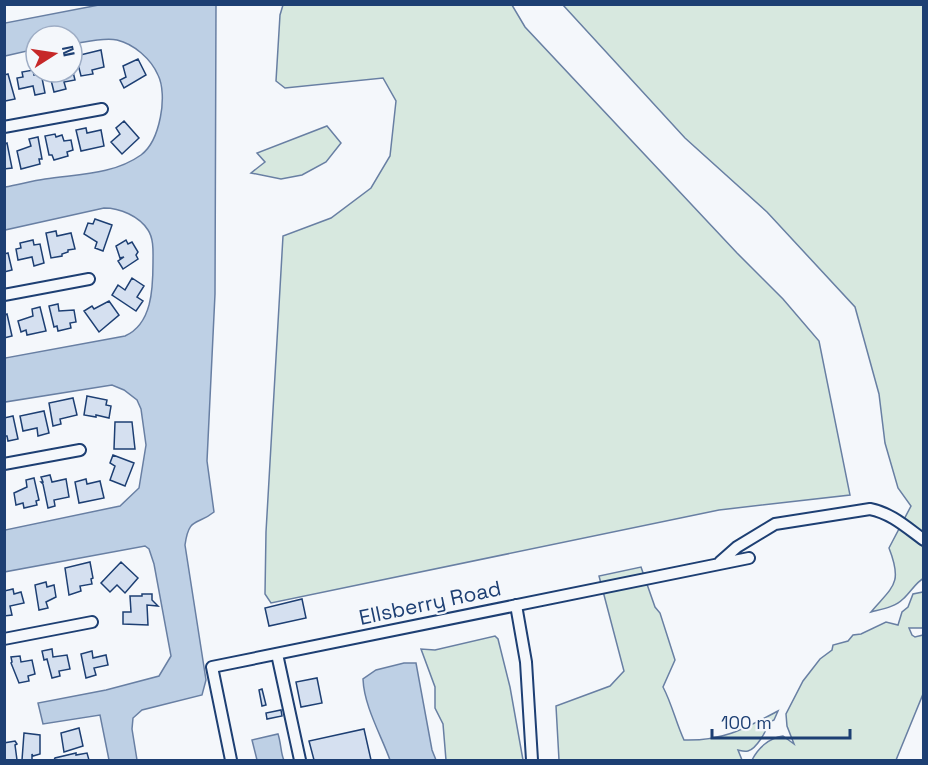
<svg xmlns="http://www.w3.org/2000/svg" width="928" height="765" font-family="'Space Grotesk',sans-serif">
  <rect width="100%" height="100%" fill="#f4f7fb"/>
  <path fill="#d7e8df" stroke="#687fa3" stroke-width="1.5" d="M 283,5 L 512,5 L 525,27 L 737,253 L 783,299 L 819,341 L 850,495 L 719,510 L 271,603 L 265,594 L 266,532 L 283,236 L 331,218 L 371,188 L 390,156 L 396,101 L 383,78 L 285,88 L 276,81 L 280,15 Z
    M 563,5 L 923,5 L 924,578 C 916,582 910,593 903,599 C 895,607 882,609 871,612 C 893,586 903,584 889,548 L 911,506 L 898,488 L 885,443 L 879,394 L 855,307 L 767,212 L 685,138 Z
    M 327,126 L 341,143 L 326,162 L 302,175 L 281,179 L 251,173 L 265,162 L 257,153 Z
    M 641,567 L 655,607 L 660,613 L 675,660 L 663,687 C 672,704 676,723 684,740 C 723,741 744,729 778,711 L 774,720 L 768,723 C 767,731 756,749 748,751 C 744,752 742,751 738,750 L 742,760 L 559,760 L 556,706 L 610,686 L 624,671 L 599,576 Z
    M 923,592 L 923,628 L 909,628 L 912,635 L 915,637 L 923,635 L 923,694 L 896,760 L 752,760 C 758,748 769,738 783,736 L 794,744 L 787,726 L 786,714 L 803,681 L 820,659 L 832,650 L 833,645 L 848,641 L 853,635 L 861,634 L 886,622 L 898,625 L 902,612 L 908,607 L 913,594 Z
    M 495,636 L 498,639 L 510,687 L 523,760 L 446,760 L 443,724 L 435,708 L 435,687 L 421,649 L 435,650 Z"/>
  <path fill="#bed0e5" stroke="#687fa3" stroke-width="1.5" d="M 104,4 L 216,5 L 215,294 L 207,461 L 214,512 C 197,526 189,516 185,545 L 206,680 L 202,695 L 142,710 L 133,718 L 132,729 L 137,760 L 109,760 L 100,715 L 43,724 L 38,703 L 106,690 L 159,676 L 171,656 L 154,564 L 149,549 L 145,546 L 4,572 L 5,530 L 120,506 L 139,488 L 146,445 L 141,409 L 137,400 L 124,390 L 112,385 L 5,402 L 5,358 L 125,336 C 152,324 153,289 153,262 C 153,252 154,239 148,230 C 139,216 120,208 104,208 L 5,230 L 5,187 C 18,185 31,181 45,179 C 77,174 113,175 141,155 C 160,141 168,95 158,75 C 151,59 134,44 117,40 C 104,37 86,42 72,44 L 72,36 L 36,36 L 36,49 L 5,56 L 5,23 Z
    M 404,663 L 416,663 L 432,750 L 436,760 L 390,760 C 381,735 364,706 363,679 L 376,670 Z
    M 278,734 C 281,742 281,756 284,760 L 257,760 L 252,740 Z"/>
  <path fill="#d5e0f0" stroke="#1d3f73" stroke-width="1.5" d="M 101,50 L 104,67 L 92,70 L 93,74 L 81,76 L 76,56 Z
    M 138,59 L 146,75 L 124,88 L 120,80 L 126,77 L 123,66 Z
    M 72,68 L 75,80 L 64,82 L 66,89 L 54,92 L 49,72 L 72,72 Z
    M 33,70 L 34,75 L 41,73 L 45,93 L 35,95 L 33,86 L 19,89 L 17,78 L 23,77 L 22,72 Z
    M 8,74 L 15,99 L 5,101 L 4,75 Z
    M 124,121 L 139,138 L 122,154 L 111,142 L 120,134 L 116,128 Z
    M 86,128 L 87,133 L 101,130 L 104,146 L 81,151 L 76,130 Z
    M 55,134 L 56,137 L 62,135 L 64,141 L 71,140 L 73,150 L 67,152 L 68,156 L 54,160 L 52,155 L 49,155 L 45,136 Z
    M 38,137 L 42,159 L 39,159 L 40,164 L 21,169 L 17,151 L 31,146 L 29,139 Z
    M 7,143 L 12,168 L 4,169 L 4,144 Z
    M 95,219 L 112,225 L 103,251 L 95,248 L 97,242 L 84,234 L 88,223 L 93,224 Z
    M 56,231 L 57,236 L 71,233 L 75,249 L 68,250 L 68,252 L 62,254 L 62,256 L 51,258 L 46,233 Z
    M 33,240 L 34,245 L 40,244 L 44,263 L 34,266 L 32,257 L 18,260 L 16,249 L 21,248 L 20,243 Z
    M 126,240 L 128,244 L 132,242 L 138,252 L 136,255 L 138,259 L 123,269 L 118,261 L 124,257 L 120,258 L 116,246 Z
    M 8,253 L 12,270 L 4,272 L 4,254 Z
    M 132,278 L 144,286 L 137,297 L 143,301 L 136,311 L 112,295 L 118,285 L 125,290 Z
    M 109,301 L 119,315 L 99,332 L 84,311 L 92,306 L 94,309 Z
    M 58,304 L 59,311 L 74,310 L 76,322 L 70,323 L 71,328 L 58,331 L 57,326 L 54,327 L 49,306 Z
    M 40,307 L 46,331 L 27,335 L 26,330 L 21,332 L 18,321 L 33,316 L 32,309 Z
    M 7,314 L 12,336 L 4,338 L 4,315 Z
    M 87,396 L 107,400 L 106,405 L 111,406 L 109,418 L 96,415 L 96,417 L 84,415 Z
    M 73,398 L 77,415 L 60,419 L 61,424 L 53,426 L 49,403 Z
    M 44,411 L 49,433 L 38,436 L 37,428 L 23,431 L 20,416 Z
    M 13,416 L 18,439 L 8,441 L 7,436 L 4,436 L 4,418 Z
    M 115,422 L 132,422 L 135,449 L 114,449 Z
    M 113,455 L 134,463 L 125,486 L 110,480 L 115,466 L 110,463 Z
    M 50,475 L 52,482 L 66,479 L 69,497 L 54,500 L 55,506 L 48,508 L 43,484 L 41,482 L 43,482 L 41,477 Z
    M 34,478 L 39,500 L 36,501 L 37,505 L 24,508 L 23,503 L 16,505 L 14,493 L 27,487 L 26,480 Z
    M 86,479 L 87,484 L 100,481 L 104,498 L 79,503 L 75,482 Z
    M 90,562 L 93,578 L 91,579 L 92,584 L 80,586 L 81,591 L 69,595 L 65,568 Z
    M 121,562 L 138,578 L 125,593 L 117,585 L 110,592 L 101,583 Z
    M 46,582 L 47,587 L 54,585 L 56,597 L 46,602 L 48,608 L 39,610 L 35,585 Z
    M 13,589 L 14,594 L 21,592 L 24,603 L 10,606 L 12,615 L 4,616 L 4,591 Z
    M 142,594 L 152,594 L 152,600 L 158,606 L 147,605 L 148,625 L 123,624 L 123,612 L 131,612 L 130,596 L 142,596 Z
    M 302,599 L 306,618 L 269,626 L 265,608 Z
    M 52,649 L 53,657 L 67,655 L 70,669 L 59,671 L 60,676 L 52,678 L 47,659 L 44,660 L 42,651 Z
    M 92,651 L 93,658 L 106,655 L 108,665 L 94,668 L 96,675 L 86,678 L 81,654 Z
    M 20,656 L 21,662 L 32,660 L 35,674 L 28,676 L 29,681 L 19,683 L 11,663 L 12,662 L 11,657 Z
    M 317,678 L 322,703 L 301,707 L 296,682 Z
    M 262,689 L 266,705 L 262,706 L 259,690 Z
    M 281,710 L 282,716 L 267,719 L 266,713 Z
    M 79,728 L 83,746 L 64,752 L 61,733 Z
    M 364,729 L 371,760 L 314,760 L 309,741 Z
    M 24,733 L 40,735 L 40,754 L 33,756 L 32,754 L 32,760 L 22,760 Z
    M 15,741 L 17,744 L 15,745 L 17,760 L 4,760 L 4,743 Z
    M 76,753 L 76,755 L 87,753 L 89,760 L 54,760 L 55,758 Z"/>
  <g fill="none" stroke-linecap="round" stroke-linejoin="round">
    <g stroke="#1d3f73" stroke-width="14">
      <path id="minor" d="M 4,127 L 102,109
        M 4,295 L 89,279
        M 4,464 L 80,450
        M 720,562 L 737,547 L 775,524 L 870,509 C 891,513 906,527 924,540
        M 516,605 L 526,662 L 532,760
        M 4,639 L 92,622
        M 277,654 L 300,760
        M 231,760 L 212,667 L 749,558"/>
    </g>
    <use href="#minor" stroke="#f4f7fb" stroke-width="10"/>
  </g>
  <g text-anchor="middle" stroke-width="4.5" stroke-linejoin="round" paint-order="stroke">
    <g font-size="21" fill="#1d3f73" stroke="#f4f7fb">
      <text transform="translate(430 603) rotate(-12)" y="7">Ellsberry Road</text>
    </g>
  </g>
  <rect width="928" height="765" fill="none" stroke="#1d3f73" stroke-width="12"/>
  <g transform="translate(54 54) rotate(78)"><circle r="28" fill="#f4f7fb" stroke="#9eadc5" stroke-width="1.5"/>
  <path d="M0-4.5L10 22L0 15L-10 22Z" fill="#c62828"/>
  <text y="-9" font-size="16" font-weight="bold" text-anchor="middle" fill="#1d3f73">N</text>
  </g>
  <path d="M712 729v9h138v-9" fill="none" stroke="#1d3f73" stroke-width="3"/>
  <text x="721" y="729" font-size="18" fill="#1d3f73" stroke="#f4f7fb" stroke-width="4.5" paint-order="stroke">100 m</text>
</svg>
